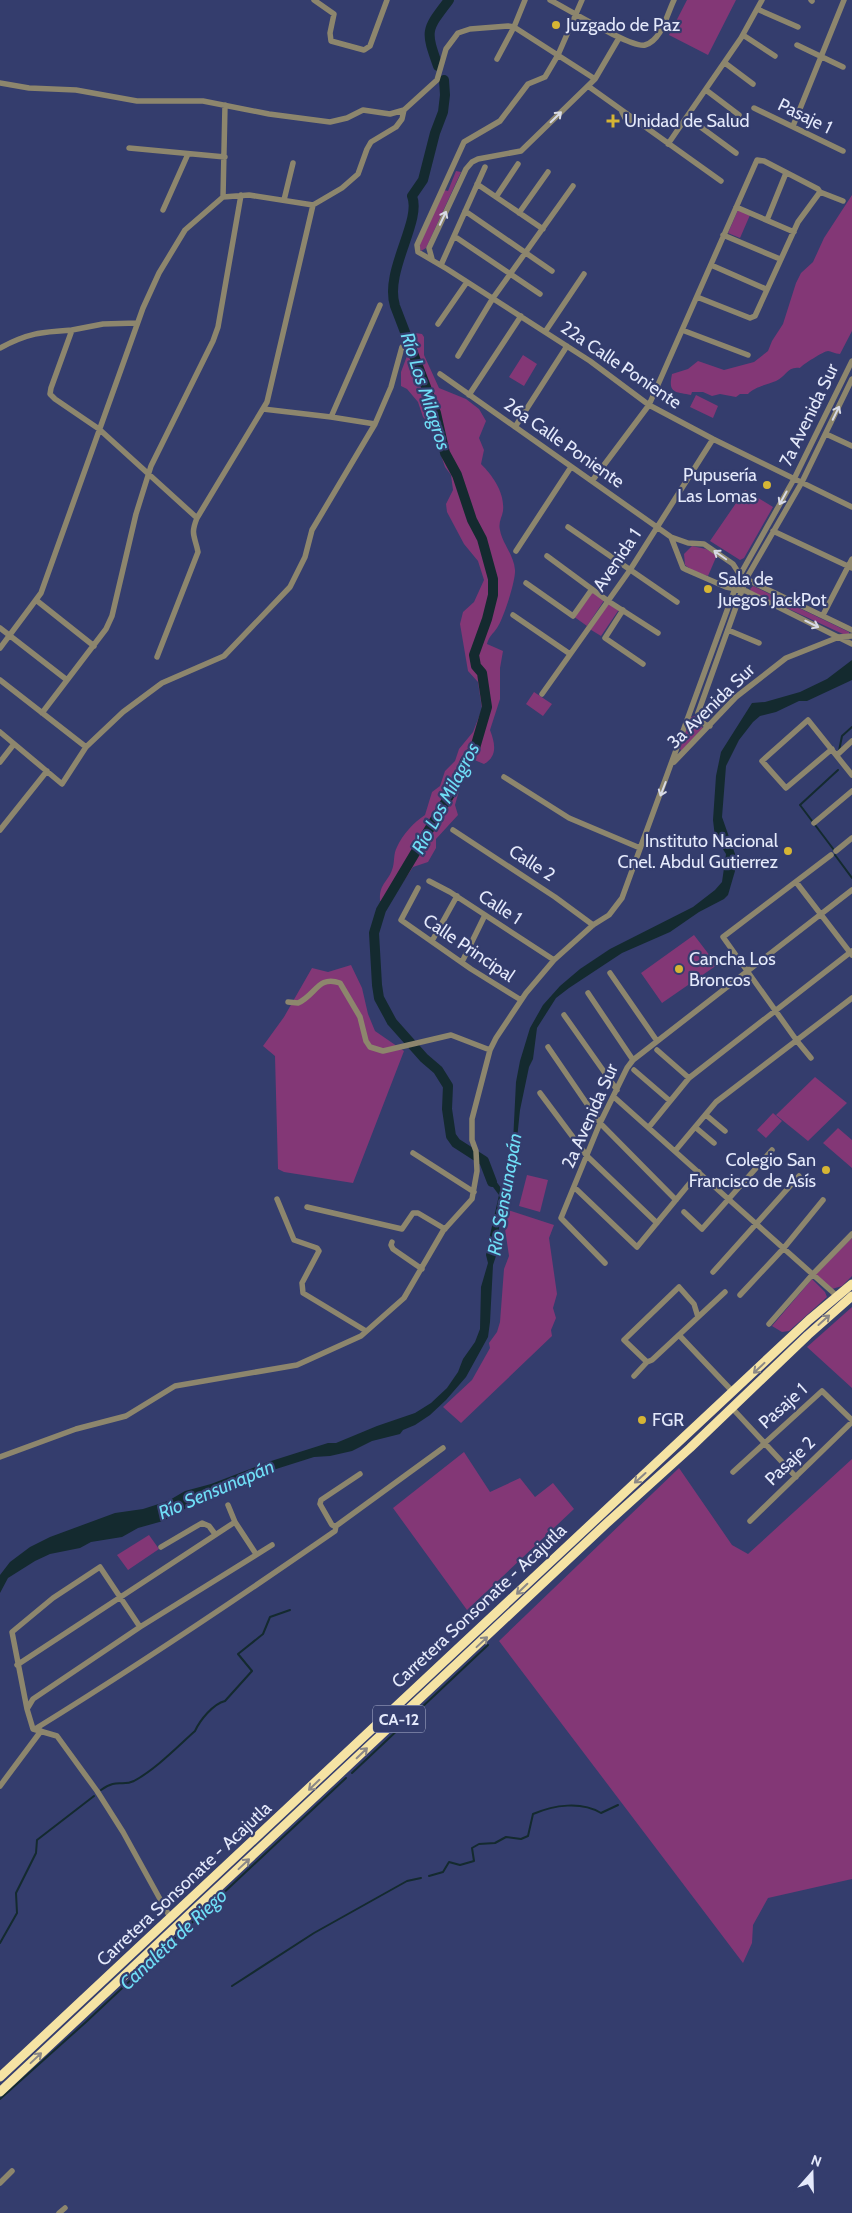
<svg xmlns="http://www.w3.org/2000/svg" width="852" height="2213" font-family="Cabin,sans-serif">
  <rect width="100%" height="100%" fill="#343d6d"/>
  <path fill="#833776" d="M 687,0 L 736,0 L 708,55 L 669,35 Z
    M 456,171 L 461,172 L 426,248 L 421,251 L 419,244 L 444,190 L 448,191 Z
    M 852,195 L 852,331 L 840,354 C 835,354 831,351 828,351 C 824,351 802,365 800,368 C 787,366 786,377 776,381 C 766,385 754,387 748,394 L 740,394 L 736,397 L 720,394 L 712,396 L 703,392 L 692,392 L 691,395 C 674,392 668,393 672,374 L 688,369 L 698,361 L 724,370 L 754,362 L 768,351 L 772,341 L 783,324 L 796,283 L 801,273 L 813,262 L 824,238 Z
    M 738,210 L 750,215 L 740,238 L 728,233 Z
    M 415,333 L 422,334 L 424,337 L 424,355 L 439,388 L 466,399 L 479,409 L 486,421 L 479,438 L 484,450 L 481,464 C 493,476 505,493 503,511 C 502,517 498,523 500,530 C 502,543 514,555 515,570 C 516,580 503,620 497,628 C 493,634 489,636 487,644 L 503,651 L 500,668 L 500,699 L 490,730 C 495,743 498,756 484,764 L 472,759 L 467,762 L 455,805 L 458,815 L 436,839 L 436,848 L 428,862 L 413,867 L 391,900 L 380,901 C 379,884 387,883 392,870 C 395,863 393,854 397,847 C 402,835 414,822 425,815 L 432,792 L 440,786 L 445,771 L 455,761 L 459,749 L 473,732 L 482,709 L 478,682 L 468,671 L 460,624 L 463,612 L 474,602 L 484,580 L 478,561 L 464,544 L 447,512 L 446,504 L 453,490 L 451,475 L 445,467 L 431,425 L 423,417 L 418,402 L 407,389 L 401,386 L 401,372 L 407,356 L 407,344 Z
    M 523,355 L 537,364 L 524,386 L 509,377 Z
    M 696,395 L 718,406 L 713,418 L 690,407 Z
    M 745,490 L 773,507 L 744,558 L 740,560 L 710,541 Z
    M 692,546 L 706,549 L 717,555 L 708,576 L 693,571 L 685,565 L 684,554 Z
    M 753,586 L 849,632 L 849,634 L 845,635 L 752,592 L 750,589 Z
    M 592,589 L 605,599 L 587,626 L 573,616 Z
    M 608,601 L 620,608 L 601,636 L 588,628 Z
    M 534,692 L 552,704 L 543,716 L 526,704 Z
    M 696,716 L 696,721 L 703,728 L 681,751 L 680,748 L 691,717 Z
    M 694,935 L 717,965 L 662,1003 L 641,973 Z
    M 351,965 L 362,988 L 368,1014 L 375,1031 L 404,1051 L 353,1183 L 284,1172 L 278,1169 L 275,1056 L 263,1046 L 284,1017 L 312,968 L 328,972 Z
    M 815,1077 L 847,1103 L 808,1141 L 776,1115 Z
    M 773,1113 L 782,1121 L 766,1138 L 757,1130 Z
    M 838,1128 L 852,1140 L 852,1168 L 823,1143 Z
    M 527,1175 L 548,1180 L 540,1212 L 519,1206 Z
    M 505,1209 L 554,1225 L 549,1238 L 557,1294 L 553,1308 L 556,1318 L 551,1330 L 552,1336 L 461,1423 L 443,1407 L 472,1380 L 490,1348 L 489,1343 L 497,1332 L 500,1322 L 504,1269 L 509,1256 L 505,1229 L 502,1222 Z
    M 852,1238 L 852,1276 L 842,1286 L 832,1289 L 815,1275 Z
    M 812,1279 L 825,1292 L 827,1297 L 789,1331 L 782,1332 L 772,1326 Z
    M 852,1307 L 852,1388 L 807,1347 Z
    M 464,1452 L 490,1492 L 520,1478 L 535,1497 L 553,1483 L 574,1509 L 467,1610 L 393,1508 Z
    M 852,1459 L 852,1879 L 768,1898 L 753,1925 L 752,1943 L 743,1963 L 499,1641 L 679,1468 L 732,1545 L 748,1554 Z
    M 149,1535 L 159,1549 L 128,1570 L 117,1555 Z"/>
  <path fill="#142a2f" d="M 852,660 L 852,680 L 807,701 L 799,701 L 776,712 L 760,716 L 753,722 L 739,740 L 726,766 L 722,817 L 735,854 L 735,871 L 728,895 L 724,899 L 699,912 L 670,932 L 622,953 L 569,988 L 556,998 L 537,1028 L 533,1059 L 529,1067 L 520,1110 L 515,1158 L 500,1208 L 498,1250 L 493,1265 L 490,1322 L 488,1337 L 466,1377 L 446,1400 L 430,1415 L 415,1425 L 403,1430 L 400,1434 L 372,1441 L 352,1451 L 330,1456 L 314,1457 L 273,1470 L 257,1471 L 237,1480 L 225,1493 L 197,1502 L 163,1521 L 138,1528 L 122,1537 L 91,1542 L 80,1548 L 50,1554 L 35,1561 L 8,1578 L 0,1593 L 0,1575 L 10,1562 L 30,1547 L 50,1537 L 115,1513 L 143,1509 L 168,1501 L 185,1491 L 211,1484 L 268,1462 L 328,1443 L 336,1443 L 377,1426 L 415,1413 L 431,1403 L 447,1388 L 458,1372 L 463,1359 L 475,1342 L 480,1329 L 481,1287 L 488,1263 L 486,1255 L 488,1244 L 499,1195 L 487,1179 L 487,1169 L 501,1188 L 513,1142 L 516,1082 L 520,1061 L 530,1028 L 543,1005 L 560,986 L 580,969 L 610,949 L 693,907 L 715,890 L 722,882 L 726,854 L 715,837 L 713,820 L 716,776 L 721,752 L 752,703 L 765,702 L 800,692 L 827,679 Z"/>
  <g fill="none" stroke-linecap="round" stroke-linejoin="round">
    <path stroke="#142a2f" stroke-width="2" d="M 839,751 L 842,736 L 852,727
      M 834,850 L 800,805 L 838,770
      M 835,855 L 852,878
      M 352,1773 L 488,1645
      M 101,1790 C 117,1778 122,1787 134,1781 C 157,1768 176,1748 195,1731 C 200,1720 213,1704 225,1701 L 252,1671 L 238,1654 L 263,1634 L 270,1617 L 290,1610
      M 429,1876 L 443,1872 L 449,1862 L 460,1865 L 474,1861 L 472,1848 L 479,1844 L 495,1843 L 506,1837 L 521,1839 L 528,1836 L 533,1814 C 554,1805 581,1801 601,1813 L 618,1805
      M 0,1943 L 17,1913 L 16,1893 L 36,1853 L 37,1840 L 94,1796
      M 232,1986 L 314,1933 L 407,1881 L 421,1878
      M 0,2099 L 86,2022 L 346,1778"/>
    <path stroke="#142a2f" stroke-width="10" d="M 438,66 C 425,30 426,30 449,0
      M 444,80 L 445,95 L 443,112 L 435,133 L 423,180 L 412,196 C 422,221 384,271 395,306 L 436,413 L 445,453 L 457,475 L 472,520 L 482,539 L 493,579 L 493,595 L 487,619 L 474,655 L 476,666 L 482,673 L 487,707 L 475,748 L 465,761 L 458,781 L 381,910 L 374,933 L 377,985 L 379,998 L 392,1022 L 424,1058 L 438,1070 L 448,1086 L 447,1109 L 451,1136 L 456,1143 L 484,1161 L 492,1182"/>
    <path stroke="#8d866d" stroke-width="5.5" d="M 314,0 L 334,14 L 330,33 L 331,41 L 364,50 L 370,46 L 387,0
      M 550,0 C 566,8 632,49 645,45 C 662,40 667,14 674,0
      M 582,0 L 558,55 L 545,77 L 528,84 L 500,121 L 464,142 L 417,245 L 418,252 L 447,269 L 590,361 L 649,405 L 713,439 L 852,507
      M 811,0 L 812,1
      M 757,9 L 798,27
      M 743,35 L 775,56
      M 797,45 L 843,67
      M 497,59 L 514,27 L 525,0
      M 725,63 L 753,84
      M 0,83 L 29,88 L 76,90 L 137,101 L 203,101 L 269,114 L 330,122 L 347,118 L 363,110 L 390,114 L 404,110 L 437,80 L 446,49 L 458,33 L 470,29 L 508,26 L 514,27 L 595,79
      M 588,86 L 721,181
      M 706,90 L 739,115
      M 754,108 L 843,151
      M 622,112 L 625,118 L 633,124 L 637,123
      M 687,117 L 736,153
      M 793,126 L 844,0
      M 668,144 L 741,38 L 762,0
      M 129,148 L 225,157
      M 477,184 L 543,229
      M 223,197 L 225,105
      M 496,197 L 518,164
      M 284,200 L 293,163
      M 736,207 L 794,232
      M 163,210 L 188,154
      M 465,211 L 552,271
      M 519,213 L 548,172
      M 767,220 L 786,173
      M 723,235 L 780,259
      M 454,236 L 540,294
      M 432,259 L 429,248 L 466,169 L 472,162 L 478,159 L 521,151 L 595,79 L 619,38
      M 441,265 L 485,167
      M 711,265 L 766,289
      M 697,297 L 750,318 L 755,316 L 798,222 L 820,192
      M 380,305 L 331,417 L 375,424 L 391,387 L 402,347
      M 137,323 L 103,324 L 72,330 L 51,388 L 50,394 L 55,399 L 99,429 L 197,518
      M 438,324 L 467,282
      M 682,330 L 748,355
      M 545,332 L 584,274
      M 0,348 C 28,333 41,332 72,330
      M 458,356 L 493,298 L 573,186
      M 440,374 L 671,537 L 688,543 L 704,544 L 733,564 L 740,575 L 746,579 L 852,630
      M 469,395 L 521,316
      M 263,409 L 331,417
      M 515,427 L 567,346
      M 826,434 L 852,446
      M 592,481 L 649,405 L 757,160 L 764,161 L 818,189 L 820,192 L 843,201
      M 568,527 L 677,602
      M 773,531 L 852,568
      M 671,537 L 683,568 L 687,570 L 726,587 L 746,591 L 852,644
      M 516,551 L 571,467
      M 547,556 L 608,601 L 658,633
      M 526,583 L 573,616 L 592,589
      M 36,600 L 94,646
      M 623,610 L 605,638 L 643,664
      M 513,615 L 570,654
      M 823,615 L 852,559
      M 0,628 L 67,680
      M 728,630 L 759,643
      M 0,648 L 41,593 L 143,308 L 159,273 L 185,230 L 223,197 L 249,195 L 313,205 L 342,188 L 358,174 L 367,149 L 371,142 L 396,127 L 402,119 L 404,110
      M 157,657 L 198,552 C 195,536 190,535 197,518 L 267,402 L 313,205
      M 0,680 L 86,747
      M 542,694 L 630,570 L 713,439
      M 42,713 L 106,629 L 112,616 L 136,514 L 151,466 L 213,341 L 218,327 L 241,195
      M 698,713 L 746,579 L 802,482 L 852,379
      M 698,713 L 704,724 L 710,726
      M 0,732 L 62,784 L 86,747 L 123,712 L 162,683 L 224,656 L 290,587 L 305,557 L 312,530 L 375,424
      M 832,749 L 786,788 L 762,761 L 808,720 L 852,775
      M 837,755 L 852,741
      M 0,762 L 14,744
      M 674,762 L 736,697 L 786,658 L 839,637 L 852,636
      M 504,777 L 569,818 L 640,848
      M 814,823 L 852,791
      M 0,830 L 47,771
      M 453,830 L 555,897 L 593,925
      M 836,851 L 852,838
      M 429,881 L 450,892 L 554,960
      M 796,882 L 852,955
      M 418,888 L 401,920 L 471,969 L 521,1000
      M 432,941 L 457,896
      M 462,962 L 485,915
      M 610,973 L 657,1041
      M 588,993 L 633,1060
      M 288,1002 L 298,1003 C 316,995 318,975 340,983 L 360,1017 L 366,1041 L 370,1047 L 383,1051 L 451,1035 L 490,1050
      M 564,1015 L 617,1090
      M 548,1047 L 600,1123 L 676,1200
      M 657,1050 L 689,1078
      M 811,1058 L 797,1041 L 723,937 L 831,855
      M 634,1070 L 670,1101
      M 540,1093 L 587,1156 L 657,1223
      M 614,1097 L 837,1296
      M 706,1115 L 725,1131
      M 649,1127 L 689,1078 L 852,951
      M 695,1127 L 714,1143
      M 675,1151 L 716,1102 L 852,998
      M 413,1153 L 474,1192
      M 574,1187 L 637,1247 L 699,1172
      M 277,1199 L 294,1240 L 317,1248 L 319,1251 L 302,1283 L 303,1293 L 366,1331
      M 307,1207 L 402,1229 L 413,1213 L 418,1213 L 445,1229
      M 684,1212 L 702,1229 L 772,1150
      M 392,1242 L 391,1245 L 393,1249 L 422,1269
      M 605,1263 L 561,1218 L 600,1123 L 627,1068 L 633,1060 L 852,890
      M 713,1272 L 799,1176
      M 740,1295 L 783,1249 L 823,1200
      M 769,1324 L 812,1275 L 852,1234
      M 679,1335 L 733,1392
      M 647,1362 L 624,1340 L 679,1287 L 694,1304 L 698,1317
      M 634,1376 L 647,1362 L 652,1360 L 725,1292
      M 732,1408 L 796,1477
      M 0,1457 L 76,1429 L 126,1416 L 175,1386 L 297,1365 L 361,1336 L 404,1298 L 443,1231 L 472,1199 L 477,1171 L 476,1151 L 472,1140 L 472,1119 L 490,1050 L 496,1038 L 526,993 L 554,960 L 593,925 L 609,915 L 622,898 L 740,575 L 794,479 L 852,361
      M 733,1472 L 822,1391 L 852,1420
      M 228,1505 L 235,1522
      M 750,1521 L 852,1422
      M 336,1526 L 332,1525 L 320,1504 L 321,1500 L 360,1474
      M 161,1547 L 202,1523 L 209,1526 L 215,1534
      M 17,1665 L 235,1522 L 256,1554
      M 27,1709 L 12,1632 L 53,1598 L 100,1567 L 140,1627
      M 35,1729 C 137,1666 237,1599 335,1531 L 336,1526 L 443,1448
      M 0,1786 L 41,1731
      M 171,1919 L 123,1832 L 97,1791 L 57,1736 L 33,1729 L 27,1709 L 33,1699 L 140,1627 L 272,1545
      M 0,2183 L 12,2171
      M 59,2213 L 65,2208"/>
    <path stroke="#f5e3a4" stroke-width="9" d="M 0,2077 L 809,1320 L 852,1284
      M 0,2092 L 607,1523 L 690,1448 L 808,1335 L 852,1296"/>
  </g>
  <defs><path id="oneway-shaft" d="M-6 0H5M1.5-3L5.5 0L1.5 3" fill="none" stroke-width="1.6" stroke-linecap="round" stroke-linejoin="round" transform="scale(1.25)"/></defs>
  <g stroke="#d7dae6">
    <use href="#oneway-shaft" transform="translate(556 117) rotate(-44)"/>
    <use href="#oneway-shaft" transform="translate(443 218) rotate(-65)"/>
    <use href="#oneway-shaft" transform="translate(836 413) rotate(-64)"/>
    <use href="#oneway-shaft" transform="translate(783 498) rotate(119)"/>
    <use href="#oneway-shaft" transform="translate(720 555) rotate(-145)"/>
    <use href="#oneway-shaft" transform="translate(812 624) rotate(26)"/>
    <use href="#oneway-shaft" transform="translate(663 789) rotate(111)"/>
  </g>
  <g stroke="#8b8886">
    <use href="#oneway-shaft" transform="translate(824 1320) rotate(-42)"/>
    <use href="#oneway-shaft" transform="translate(759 1368) rotate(137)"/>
    <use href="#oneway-shaft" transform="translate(640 1478) rotate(138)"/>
    <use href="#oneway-shaft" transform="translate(522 1589) rotate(136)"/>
    <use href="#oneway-shaft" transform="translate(482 1642) rotate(-43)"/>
    <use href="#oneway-shaft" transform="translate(362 1753) rotate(-44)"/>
    <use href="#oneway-shaft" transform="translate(314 1785) rotate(136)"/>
    <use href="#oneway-shaft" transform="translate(244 1864) rotate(-43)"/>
    <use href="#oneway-shaft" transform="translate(36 2058) rotate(-43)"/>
  </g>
  <g fill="#d6b534" stroke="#343d6d" stroke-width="2">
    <circle cx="556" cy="25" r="5"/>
    <path d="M610.5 113.5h5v5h5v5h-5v5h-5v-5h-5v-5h5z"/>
    <circle cx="767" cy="485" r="5"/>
    <circle cx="708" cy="589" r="5"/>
    <circle cx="788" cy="851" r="5"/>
    <circle cx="679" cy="969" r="5"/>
    <circle cx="826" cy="1170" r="5"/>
    <circle cx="642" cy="1420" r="5"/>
  </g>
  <g text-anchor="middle" stroke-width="4.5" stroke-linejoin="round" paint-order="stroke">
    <rect fill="#343d6d" stroke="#afb5d0" stroke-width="1" x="373" y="1705.5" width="52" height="27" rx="4"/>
    <g font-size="16" font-weight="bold" fill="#e4e9fb">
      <text x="399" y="1725">CA-12</text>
    </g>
    <g font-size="18" fill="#e4e9fb" stroke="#343d6d" text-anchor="start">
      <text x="566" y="31">Juzgado de Paz</text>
      <text x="624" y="127">Unidad de Salud</text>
      <text x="757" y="481" text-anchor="end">Pupusería<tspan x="757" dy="21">Las Lomas</tspan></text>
      <text x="718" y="585">Sala de<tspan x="718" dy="21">Juegos JackPot</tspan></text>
      <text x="778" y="847" text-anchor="end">Instituto Nacional<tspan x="778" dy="21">Cnel. Abdul Gutierrez</tspan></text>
      <text x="689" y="965">Cancha Los<tspan x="689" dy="21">Broncos</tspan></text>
      <text x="816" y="1166" text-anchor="end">Colegio San<tspan x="816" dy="21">Francisco de Asís</tspan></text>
      <text x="652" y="1426">FGR</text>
    </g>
    <g font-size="18" fill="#e4e9fb" stroke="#343d6d">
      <text transform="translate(805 116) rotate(26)" y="6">Pasaje 1</text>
      <text transform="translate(621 365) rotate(34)" y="6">22a Calle Poniente</text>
      <text transform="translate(809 415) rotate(-64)" y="6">7a Avenida Sur</text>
      <text transform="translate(564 443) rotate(35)" y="6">26a Calle Poniente</text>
      <text transform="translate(617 560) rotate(-56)" y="6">Avenida 1</text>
      <text transform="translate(711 706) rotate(-44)" y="6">3a Avenida Sur</text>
      <text transform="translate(532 863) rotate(33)" y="6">Calle 2</text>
      <text transform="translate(500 907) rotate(33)" y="6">Calle 1</text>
      <text transform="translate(469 948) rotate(34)" y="6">Calle Principal</text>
      <text transform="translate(590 1116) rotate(-66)" y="6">2a Avenida Sur</text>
      <text transform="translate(783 1406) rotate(-42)" y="6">Pasaje 1</text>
      <text transform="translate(790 1461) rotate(-44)" y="6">Pasaje 2</text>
      <text transform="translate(479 1606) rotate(-43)" y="6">Carretera Sonsonate - Acajutla</text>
      <text transform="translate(184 1884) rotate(-43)" y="6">Carretera Sonsonate - Acajutla</text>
    </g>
    <g font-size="19" font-style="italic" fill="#6fdef6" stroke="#343d6d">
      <text transform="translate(426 391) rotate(72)" y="7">Río Los Milagros</text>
      <text transform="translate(445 798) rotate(-62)" y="7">Río Los Milagros</text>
      <text transform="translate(504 1194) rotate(-80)" y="7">Río Sensunapán</text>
      <text transform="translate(216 1489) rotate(-23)" y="7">Río Sensunapán</text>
      <text transform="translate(173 1939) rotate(-43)" y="7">Canaleta de Riego</text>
    </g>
  </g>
  <g transform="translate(812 2173) rotate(20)" stroke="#343d6d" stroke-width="4" paint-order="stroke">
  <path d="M0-4L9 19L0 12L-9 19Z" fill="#e4e9fb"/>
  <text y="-8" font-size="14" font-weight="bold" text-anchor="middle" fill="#e4e9fb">N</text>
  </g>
</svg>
